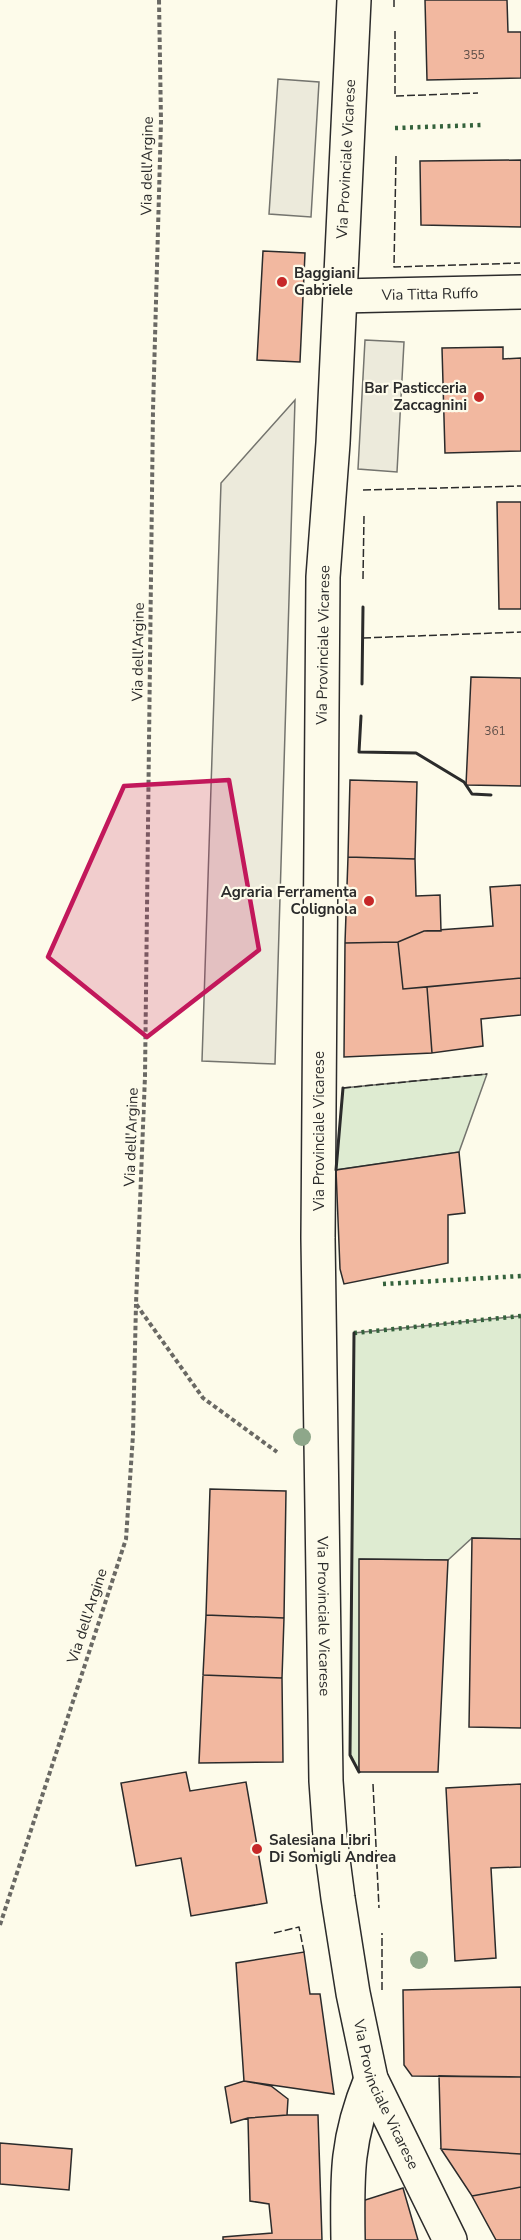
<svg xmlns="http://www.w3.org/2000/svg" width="521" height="2240" font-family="'Nunito Sans',sans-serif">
  <rect width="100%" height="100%" fill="#fdfbea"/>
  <path fill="#deebd1" stroke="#74746e" stroke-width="1.5" d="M 487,1074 L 459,1152 L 336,1170 L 343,1088 Z
    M 521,1316 L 521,1539 L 472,1538 L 448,1560 L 360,1559 L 359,1772 L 350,1755 L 354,1333 Z"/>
  <path fill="#eceadb" stroke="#74746e" stroke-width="1.5" d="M 278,79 L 319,82 L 311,217 L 269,214 Z
    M 365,340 L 404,342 L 397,472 L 358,469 Z
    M 295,400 L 275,1064 L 202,1061 L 221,483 Z"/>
  <path fill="#f2b8a0" stroke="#2b2b2b" stroke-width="1.5" d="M 425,0 L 507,0 L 508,32 L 521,32 L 521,78 L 427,80 Z
    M 521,160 L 521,227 L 421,225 L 420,161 Z
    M 263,251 L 305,253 L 300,362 L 257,360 Z
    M 503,347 L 503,359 L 521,358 L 521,451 L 445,453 L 442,348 Z
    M 497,502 L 521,502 L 521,609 L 499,609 Z
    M 471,677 L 521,678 L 521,786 L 466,785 Z
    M 350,780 L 417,782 L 415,859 L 348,857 Z
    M 348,857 L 415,859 L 416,896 L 440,895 L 441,931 L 424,931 L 398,942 L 345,943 Z
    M 521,885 L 521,978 L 403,989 L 398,942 L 424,931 L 493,926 L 490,887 Z
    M 398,942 L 403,989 L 427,987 L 432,1053 L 344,1057 L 345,943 Z
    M 521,978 L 521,1015 L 481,1019 L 483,1046 L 432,1053 L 427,987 Z
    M 459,1152 L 465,1213 L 448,1215 L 448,1263 L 344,1284 L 340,1269 L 336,1170 Z
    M 210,1489 L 286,1491 L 284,1618 L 206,1615 Z
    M 472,1538 L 521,1539 L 521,1728 L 469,1727 Z
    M 359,1559 L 448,1560 L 438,1772 L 359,1772 Z
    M 206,1615 L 284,1618 L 282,1678 L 203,1675 Z
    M 203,1675 L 282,1678 L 283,1762 L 199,1763 Z
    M 186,1772 L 190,1791 L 246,1782 L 267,1903 L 191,1916 L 181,1858 L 136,1866 L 121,1783 Z
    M 521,1784 L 521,1867 L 491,1868 L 496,1958 L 455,1961 L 446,1788 Z
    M 304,1952 L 310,1994 L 320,1994 L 334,2094 L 244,2081 L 236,1963 Z
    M 521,1987 L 521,2077 L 412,2076 L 404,2065 L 403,1990 Z
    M 439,2076 L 521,2077 L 521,2154 L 441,2149 Z
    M 244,2081 L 271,2086 L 288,2099 L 287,2115 L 248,2118 L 231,2123 L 225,2087 Z
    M 287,2115 L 318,2115 L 322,2240 L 223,2240 L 223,2237 L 272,2233 L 269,2204 L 250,2201 L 248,2118 Z
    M 0,2143 L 72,2149 L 69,2190 L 0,2184 Z
    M 441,2149 L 521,2154 L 521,2187 L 472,2196 Z
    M 521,2187 L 521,2240 L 496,2240 L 472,2196 Z
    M 403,2188 L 418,2240 L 362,2240 L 362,2201 Z"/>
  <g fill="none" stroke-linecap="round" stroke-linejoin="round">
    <g stroke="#2b2b2b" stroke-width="36">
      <g id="street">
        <path id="s1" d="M 340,296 L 521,292"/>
        <path d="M 348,2240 C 347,2176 346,2139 371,2079"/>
      </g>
    </g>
    <g stroke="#2b2b2b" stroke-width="36">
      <g id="secondary">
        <path id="s2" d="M 354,0 L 333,443 L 323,577 L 318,1238 L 326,1781 L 330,1837 L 338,1898 L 353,1993 L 371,2079 L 450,2240"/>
      </g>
    </g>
    <path stroke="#6a6964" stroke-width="4" stroke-dasharray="4.5 3" stroke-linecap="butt" d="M 159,0 L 161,121 L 153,410 L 145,1076 L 136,1304 L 203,1398 L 277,1452
      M 0,1925 L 126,1539 L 133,1435 L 136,1304"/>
    <use href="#street" stroke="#fdfbea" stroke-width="33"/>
    <use href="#secondary" stroke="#fdfbea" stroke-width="33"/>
    <path stroke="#34623c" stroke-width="4.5" stroke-dasharray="3 4.5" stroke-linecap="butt" d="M 395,128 L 481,125
      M 383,1284 L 521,1276
      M 354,1333 L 521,1316"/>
    <path stroke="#2b2b2b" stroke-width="1.5" stroke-dasharray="8 3" stroke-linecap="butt" d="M 394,0 L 394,7
      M 395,31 L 395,96 L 478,93
      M 396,156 L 394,267 L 520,263
      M 363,490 L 521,486
      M 363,579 L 364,516
      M 363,638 L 521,632
      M 343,1088 L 487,1074
      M 373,1784 L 379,1908
      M 274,1933 L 299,1927 L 304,1952
      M 382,1990 L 382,1933"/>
    <path stroke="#2b2b2b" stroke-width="3" d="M 362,684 L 363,607
      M 361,716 L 359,752 L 416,753 L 464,782 L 472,794 L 491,795
      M 336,1170 L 343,1088
      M 354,1333 L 350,1755 L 359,1772"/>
  </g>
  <g fill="#8ea78a">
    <circle cx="302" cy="1437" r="9"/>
    <circle cx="419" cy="1960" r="9"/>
  </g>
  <path fill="#c2185b" fill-opacity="0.2" stroke="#c2185b" stroke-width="4.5" stroke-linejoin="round" d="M 229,780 L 259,950 L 147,1037 L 48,957 L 124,786 Z"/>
  <g fill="#c62828" stroke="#fdfbea" stroke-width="2">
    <circle cx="282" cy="282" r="6"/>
    <circle cx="479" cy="397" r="6"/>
    <circle cx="369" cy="901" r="6"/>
    <circle cx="257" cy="1849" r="6"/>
  </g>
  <g text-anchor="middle" stroke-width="4.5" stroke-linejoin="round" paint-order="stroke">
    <g font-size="12" fill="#5d4e48">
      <text x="474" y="59">355</text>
      <text x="495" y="735">361</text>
    </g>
    <g font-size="15" fill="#2b2b2b" stroke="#fdfbea">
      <text transform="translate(346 159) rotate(-87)" y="5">Via Provinciale Vicarese</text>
      <text transform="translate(147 166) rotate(-89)" y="5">Via dell'Argine</text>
      <text dy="5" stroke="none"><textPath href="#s1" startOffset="90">Via Titta Ruffo</textPath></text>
      <text transform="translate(323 645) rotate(-89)" y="5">Via Provinciale Vicarese</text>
      <text transform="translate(138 652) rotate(-89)" y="5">Via dell'Argine</text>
      <text transform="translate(319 1131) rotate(-90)" y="5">Via Provinciale Vicarese</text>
      <text transform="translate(131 1137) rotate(-88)" y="5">Via dell'Argine</text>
      <text transform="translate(87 1616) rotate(-72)" y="5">Via dell'Argine</text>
      <text dy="5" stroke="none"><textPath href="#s2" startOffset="1617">Via Provinciale Vicarese</textPath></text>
      <text dy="5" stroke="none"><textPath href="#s2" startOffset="2103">Via Provinciale Vicarese</textPath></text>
    </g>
    <g font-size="15" font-weight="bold" fill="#2b2b2b" stroke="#fdfbea" text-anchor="start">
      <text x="294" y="278">Baggiani<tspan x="294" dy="17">Gabriele</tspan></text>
      <text x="467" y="393" text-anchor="end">Bar Pasticceria<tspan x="467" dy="17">Zaccagnini</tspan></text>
      <text x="357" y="897" text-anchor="end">Agraria Ferramenta<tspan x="357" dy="17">Colignola</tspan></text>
      <text x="269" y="1845">Salesiana Libri<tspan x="269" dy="17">Di Somigli Andrea</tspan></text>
    </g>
  </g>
</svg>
